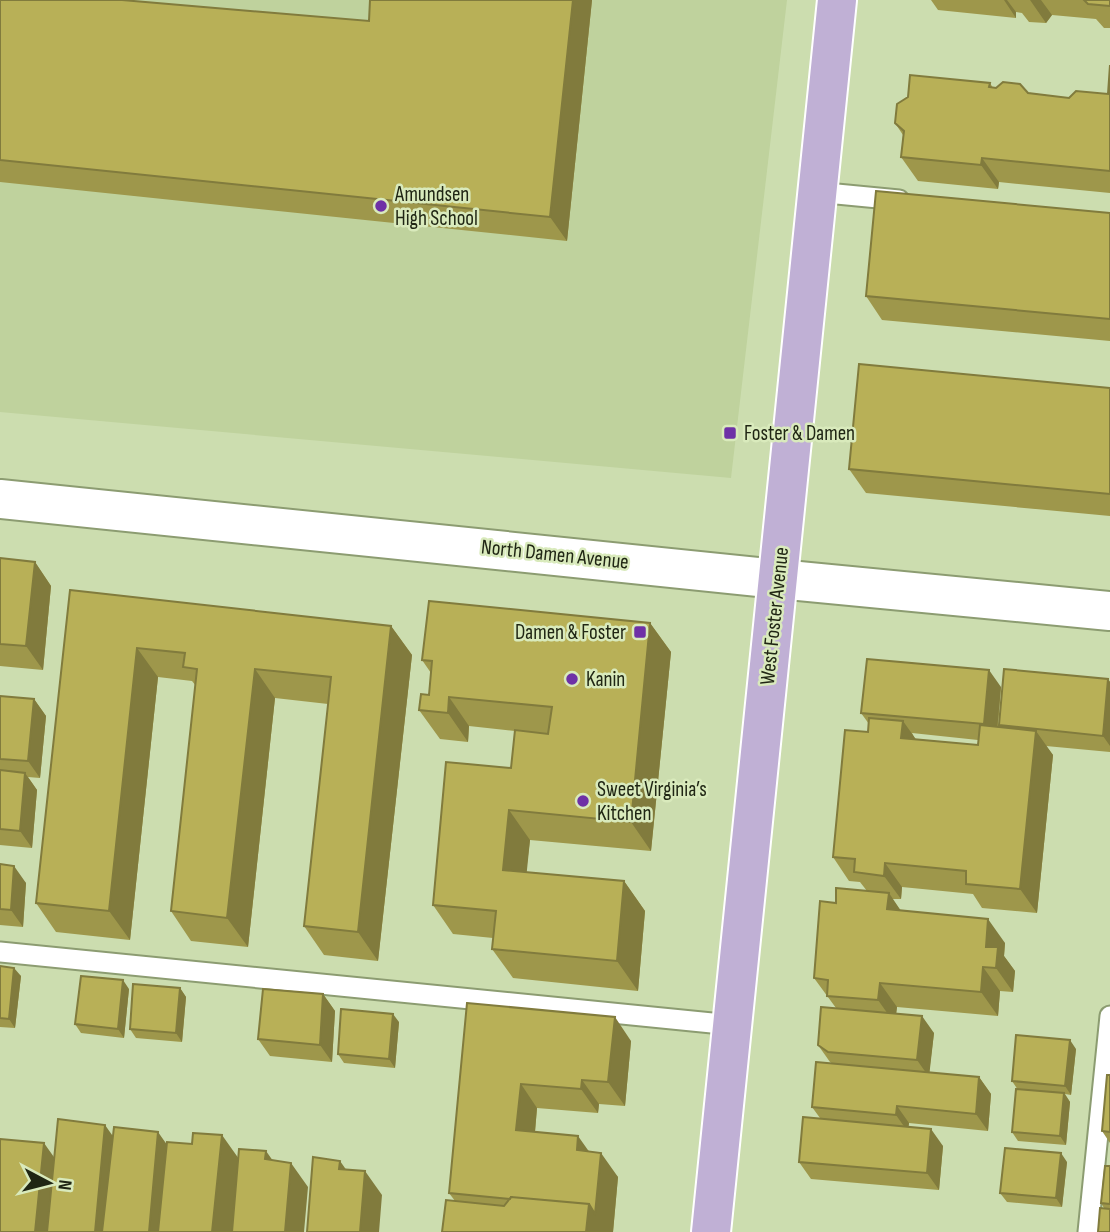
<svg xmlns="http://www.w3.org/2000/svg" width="1110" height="1232" font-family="'Sofia Sans Condensed',sans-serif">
  <rect width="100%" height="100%" fill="#ccddaf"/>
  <path fill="#bfd29d" d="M 0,0 L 787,0 L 731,478 L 0,412 Z"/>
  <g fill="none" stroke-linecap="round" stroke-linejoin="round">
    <g stroke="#8c9c71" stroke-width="23">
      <path id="service" d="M 816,192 L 899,200
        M 0,952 L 732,1025
        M 1088,1232 L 1110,1016"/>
    </g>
    <g stroke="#8c9c71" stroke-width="42">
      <path id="tertiary" d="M 778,579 L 1110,611"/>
    </g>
    <g stroke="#8c9c71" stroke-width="42">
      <path id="secondary" d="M 0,499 L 778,579"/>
    </g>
    <g stroke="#fff" stroke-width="42">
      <path id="primary" d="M 711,1232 L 837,0"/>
    </g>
    <use href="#service" stroke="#fff" stroke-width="19"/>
    <use href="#tertiary" stroke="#fff" stroke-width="38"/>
    <use href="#secondary" stroke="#fff" stroke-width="38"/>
    <use href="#primary" stroke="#c0b0d5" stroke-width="38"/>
  </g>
  <path fill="#9e974b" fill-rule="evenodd" d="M 0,0 L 369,21 L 592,0 L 567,241 L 0,182 Z
    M 931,0 L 1110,0 L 1110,28 L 1104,28 L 1096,19 L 1052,15 L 1046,23 L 1029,22 L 1022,13 L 1016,12 L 1016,18 L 938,10 Z
    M 1110,65 L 1110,193 L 999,182 L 998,189 L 918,181 L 901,157 L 903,135 L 895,123 L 990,83 L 993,88 L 1069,98 L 1108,94 Z
    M 1110,213 L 1110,341 L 882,320 L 866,296 Z
    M 1110,388 L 1110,516 L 866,493 L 849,469 Z
    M 0,558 L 35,562 L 51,586 L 43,670 L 0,666 Z
    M 70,590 L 391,626 L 412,655 L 378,961 L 324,955 L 304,926 L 328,704 L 275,698 L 248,947 L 191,941 L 171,911 L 196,686 L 192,681 L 158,677 L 130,940 L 56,932 L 36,903 Z
    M 650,623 L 671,652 L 651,851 L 530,840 L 526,872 L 624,881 L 645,911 L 638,991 L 513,978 L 492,949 L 493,938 L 453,934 L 433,905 L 511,768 L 515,731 L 469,726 L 468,742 L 440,739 L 419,710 L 429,695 L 431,673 L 422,660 Z
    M 1108,679 L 1110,682 L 1110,752 L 1046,746 L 1053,755 L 1037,913 L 982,908 L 973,894 L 902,887 L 901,899 L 892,899 L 901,911 L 1005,943 L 1004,956 L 1015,971 L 1013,992 L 1000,991 L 998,1016 L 897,1007 L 896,1013 L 934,1033 L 929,1073 L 979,1077 L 991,1094 L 988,1131 L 909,1123 L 908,1127 L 943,1146 L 939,1190 L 811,1179 L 799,1162 L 820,1118 L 812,1107 L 833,1064 L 830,1062 L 818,1045 L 836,1008 L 814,978 L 836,903 L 867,891 L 860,882 L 849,881 L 833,857 L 868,732 L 869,724 L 861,713 L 1001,687 L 998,727 L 1000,727 L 999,725 ZM 912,733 L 978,740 L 978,745 L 915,739 Z
    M 0,696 L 34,699 L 46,716 L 40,778 L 28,777 L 37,790 L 32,848 L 0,845 Z
    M 0,864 L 26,883 L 23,927 L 0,925 Z
    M 0,966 L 21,976 L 15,1028 L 0,1027 Z
    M 180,988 L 186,997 L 182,1042 L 136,1038 L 130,1029 Z
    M 129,989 L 124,1038 L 81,1033 L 75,1024 Z
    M 323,994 L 335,1011 L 332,1062 L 270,1056 L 258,1039 Z
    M 467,1003 L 631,1041 L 625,1106 L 599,1104 L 598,1113 L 537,1108 L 535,1132 L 589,1151 L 618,1177 L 613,1232 L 442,1232 L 455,1201 L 449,1193 Z
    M 399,1022 L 395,1068 L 344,1063 L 338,1054 Z
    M 1076,1049 L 1071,1095 L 1065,1094 L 1070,1102 L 1066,1145 L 1018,1141 L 1012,1132 L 1018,1090 L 1012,1081 Z
    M 1110,1075 L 1110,1143 L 1102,1131 Z
    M 1067,1162 L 1062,1207 L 1007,1202 L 1000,1193 Z
    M 1110,1166 L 1110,1232 L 1104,1208 L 1101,1203 Z"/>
  <path fill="#817b3d" d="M 573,0 L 592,0 L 567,241 L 550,217 Z
    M 1004,0 L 1007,0 L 1016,12 L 1016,18 Z
    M 1030,0 L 1041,0 L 1052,15 L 1046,23 Z
    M 982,158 L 999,182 L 998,189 L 981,165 Z
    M 35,562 L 51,586 L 43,670 L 26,646 Z
    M 650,623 L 671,652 L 651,851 L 631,822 Z
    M 391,626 L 412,655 L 378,961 L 358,932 Z
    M 137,648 L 158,677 L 130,940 L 109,911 Z
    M 255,669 L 275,698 L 248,947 L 227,918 Z
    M 989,670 L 1001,687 L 996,741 L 984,724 Z
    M 1108,679 L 1110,682 L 1110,746 L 1103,736 Z
    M 449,697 L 469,726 L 468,742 L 448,713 Z
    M 34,699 L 46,716 L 40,778 L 28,761 Z
    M 903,721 L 920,745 L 901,738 Z
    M 1036,731 L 1053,755 L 1037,913 L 1020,889 Z
    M 25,773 L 37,790 L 32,848 L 20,831 Z
    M 509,810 L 530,840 L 524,899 L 503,870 Z
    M 885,863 L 902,887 L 901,899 L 884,876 Z
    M 14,866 L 26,883 L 23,927 L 11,910 Z
    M 624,881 L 645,911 L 638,991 L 617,961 Z
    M 889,893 L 905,917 L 887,909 Z
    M 988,919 L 1005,943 L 1004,956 L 1015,971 L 1013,992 L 996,968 L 986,947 Z
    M 983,967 L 1000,991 L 998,1016 L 981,992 Z
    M 14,968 L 21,976 L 15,1028 L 9,1019 Z
    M 123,980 L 129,989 L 124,1038 L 118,1029 Z
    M 880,983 L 897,1007 L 895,1024 L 878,1000 Z
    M 180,988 L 186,997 L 182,1042 L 176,1033 Z
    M 323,994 L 335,1011 L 332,1062 L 320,1045 Z
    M 393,1014 L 399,1022 L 395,1068 L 389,1059 Z
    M 922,1016 L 934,1033 L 929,1077 L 917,1060 Z
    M 615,1017 L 631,1041 L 625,1106 L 608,1082 Z
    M 1070,1040 L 1076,1049 L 1071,1095 L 1065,1086 Z
    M 979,1077 L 991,1094 L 988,1131 L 976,1114 Z
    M 582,1080 L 599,1104 L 598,1113 L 581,1089 Z
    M 521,1084 L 537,1108 L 533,1154 L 516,1130 Z
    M 1064,1093 L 1070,1102 L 1066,1145 L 1060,1136 Z
    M 897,1106 L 909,1123 L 908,1132 L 896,1115 Z
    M 105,1125 L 117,1142 L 108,1232 L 95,1232 Z
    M 931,1129 L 943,1146 L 939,1190 L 927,1173 Z
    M 158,1132 L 170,1149 L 162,1232 L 149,1232 Z
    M 222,1135 L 239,1159 L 232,1232 L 212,1232 Z
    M 578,1136 L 595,1160 L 577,1150 Z
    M 44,1143 L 56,1160 L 49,1232 L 35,1232 Z
    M 266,1151 L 283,1175 L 265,1159 Z
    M 601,1153 L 618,1177 L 613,1232 L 586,1232 L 589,1204 Z
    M 1061,1153 L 1067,1162 L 1062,1207 L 1056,1198 Z
    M 340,1161 L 357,1185 L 339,1169 Z
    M 291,1163 L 308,1187 L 304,1232 L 285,1232 Z
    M 365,1171 L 382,1195 L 379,1232 L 360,1232 Z"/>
  <path fill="#b8b057" stroke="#817b3d" stroke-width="2" d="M 0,0 L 122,0 L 369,21 L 370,0 L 573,0 L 550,217 L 0,160 Z
    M 1084,0 L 1110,0 L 1110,6 L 1088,4 Z
    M 1110,65 L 1110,171 L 982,158 L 981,165 L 901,157 L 904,131 L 895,123 L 897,104 L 908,97 L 910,75 L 990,83 L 989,87 L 996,88 L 1003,82 L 1020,84 L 1028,93 L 1069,98 L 1076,91 L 1108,94 Z
    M 876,191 L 1110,213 L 1110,319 L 866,296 Z
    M 859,364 L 1110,388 L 1110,494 L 849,469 Z
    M 0,558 L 35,562 L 26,646 L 0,644 Z
    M 70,590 L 391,626 L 358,932 L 304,926 L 331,677 L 255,669 L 227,918 L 171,911 L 197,669 L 183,667 L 185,653 L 137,648 L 109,911 L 36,903 Z
    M 429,601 L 650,623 L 631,822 L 509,810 L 503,870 L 624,881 L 617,961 L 492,949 L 496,911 L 433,905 L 446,762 L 511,768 L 515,730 L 548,734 L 552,707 L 449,697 L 448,713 L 419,710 L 421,694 L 429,695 L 432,661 L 422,660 Z
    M 867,659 L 989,670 L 984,724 L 861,713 Z
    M 1004,669 L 1108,679 L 1103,736 L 999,725 Z
    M 0,696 L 34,699 L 28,761 L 0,759 Z
    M 869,718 L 903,721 L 901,738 L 978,745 L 980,725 L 1036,731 L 1020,889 L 966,884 L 966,871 L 885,863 L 884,876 L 854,872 L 855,859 L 833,857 L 845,730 L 868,732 Z
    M 0,770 L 25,773 L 20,831 L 0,829 Z
    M 0,864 L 14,866 L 11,910 L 0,909 Z
    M 836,888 L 889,893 L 887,909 L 988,919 L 986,947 L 998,947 L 996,968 L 983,967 L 981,992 L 880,983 L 878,1000 L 827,996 L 828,980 L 814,978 L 820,901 L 836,903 Z
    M 0,966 L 14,968 L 9,1019 L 0,1018 Z
    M 81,976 L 123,980 L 118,1029 L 75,1024 Z
    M 133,984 L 180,988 L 176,1033 L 130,1029 Z
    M 263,989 L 323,994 L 320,1045 L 258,1039 Z
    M 467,1003 L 615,1017 L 608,1082 L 582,1080 L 581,1089 L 521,1084 L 516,1130 L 578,1136 L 577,1150 L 601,1153 L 595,1214 L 589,1204 L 511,1197 L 510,1199 L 449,1193 Z
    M 821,1007 L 922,1016 L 917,1060 L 828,1052 L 818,1045 Z
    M 341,1009 L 393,1014 L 389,1059 L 338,1054 Z
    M 1016,1035 L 1070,1040 L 1065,1086 L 1012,1081 Z
    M 816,1062 L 979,1077 L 976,1114 L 897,1106 L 896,1115 L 812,1107 Z
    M 1107,1075 L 1110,1075 L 1110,1132 L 1102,1131 Z
    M 1016,1089 L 1064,1093 L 1060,1136 L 1012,1132 Z
    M 803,1117 L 931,1129 L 927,1173 L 799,1162 Z
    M 58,1119 L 105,1125 L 95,1232 L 47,1232 Z
    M 114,1127 L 158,1132 L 149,1232 L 102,1232 Z
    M 193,1133 L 222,1135 L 212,1232 L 158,1232 L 167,1142 L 192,1144 Z
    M 0,1139 L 44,1143 L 35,1232 L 0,1232 Z
    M 1005,1148 L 1061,1153 L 1056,1198 L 1000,1193 Z
    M 239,1149 L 266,1151 L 265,1159 L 291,1163 L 285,1232 L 232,1232 Z
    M 313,1157 L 340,1161 L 339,1169 L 365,1171 L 360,1232 L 307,1232 Z
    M 1105,1166 L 1110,1166 L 1110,1204 L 1101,1203 Z
    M 511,1197 L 589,1204 L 586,1232 L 442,1232 L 446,1200 L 504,1206 Z
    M 1100,1208 L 1110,1209 L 1110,1232 L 1098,1232 Z"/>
  <g fill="#6e31a6" stroke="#d9eabc" stroke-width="2.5">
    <circle cx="381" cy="206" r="7"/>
    <rect x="723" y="426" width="14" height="14" rx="3.5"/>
    <rect x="633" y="625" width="14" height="14" rx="3.5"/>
    <circle cx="572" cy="679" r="7"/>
    <circle cx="583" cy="801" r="7"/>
  </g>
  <g text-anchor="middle" stroke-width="5" stroke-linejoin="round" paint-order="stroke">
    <g font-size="21" fill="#202614" stroke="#d9eabc" text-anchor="start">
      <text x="395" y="201">Amundsen<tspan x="395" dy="24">High School</tspan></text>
      <text x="744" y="440">Foster &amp; Damen</text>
      <text x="626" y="639" text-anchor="end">Damen &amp; Foster</text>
      <text x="586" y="686">Kanin</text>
      <text x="597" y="796">Sweet Virginia’s<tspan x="597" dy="24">Kitchen</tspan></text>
    </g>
    <g font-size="21" fill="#202614" stroke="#d9eabc">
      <text transform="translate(555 554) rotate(6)" y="7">North Damen Avenue</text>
      <text transform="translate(774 616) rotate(-84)" y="7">West Foster Avenue</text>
    </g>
  </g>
  <g transform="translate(49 1183) rotate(97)" stroke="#d9eabc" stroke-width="5" paint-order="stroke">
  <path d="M0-5L12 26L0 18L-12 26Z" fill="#202614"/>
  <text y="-10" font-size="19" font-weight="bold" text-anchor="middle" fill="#202614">N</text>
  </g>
</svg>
